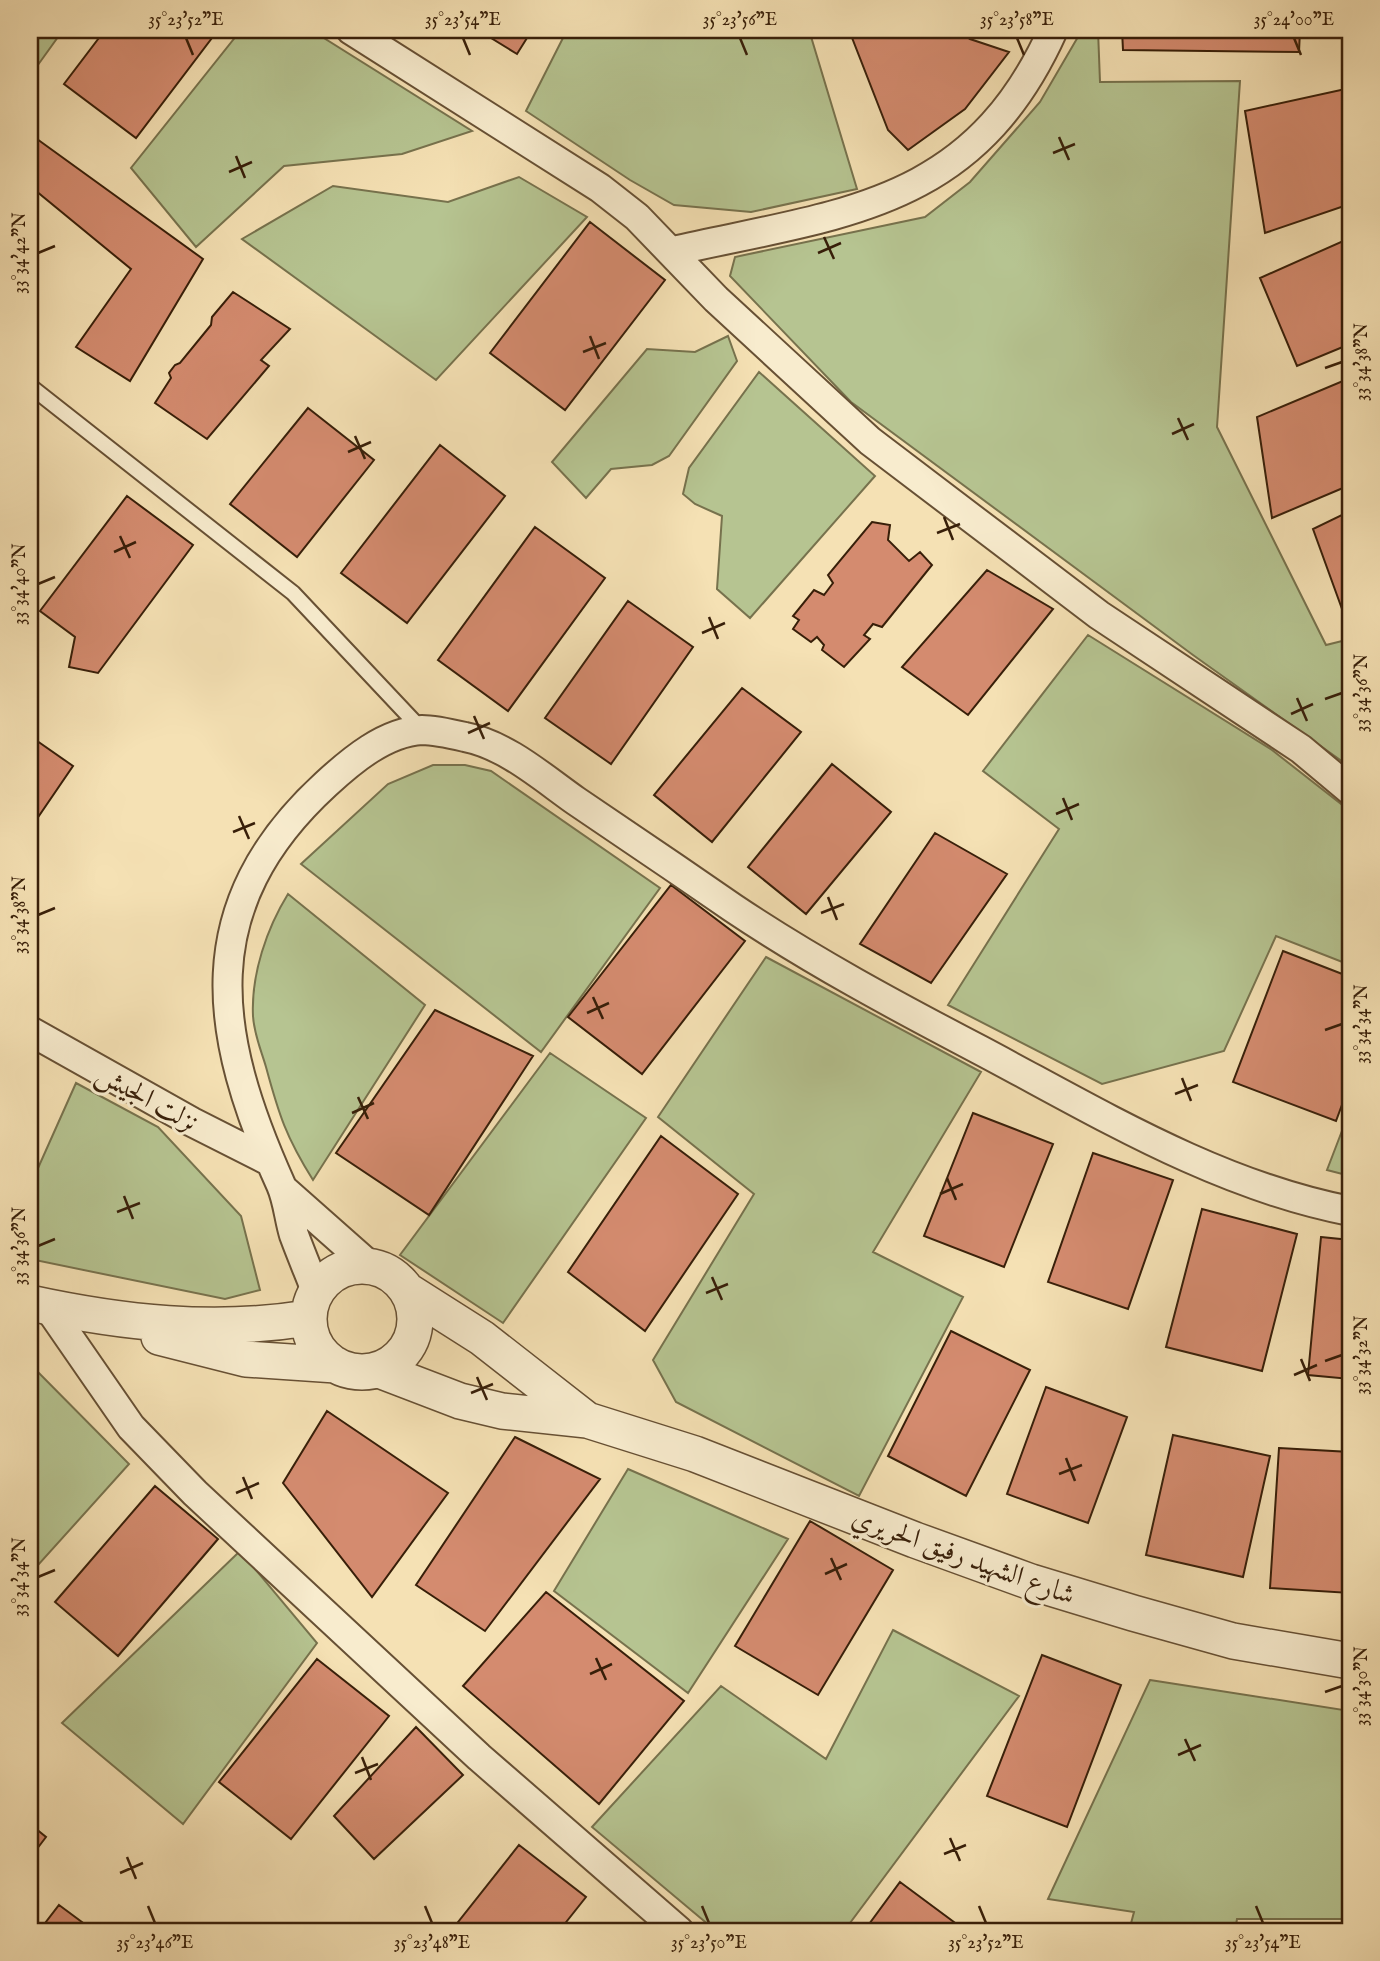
<svg xmlns="http://www.w3.org/2000/svg" width="1380" height="1961" font-family="'IM FELL English',Amiri,serif">
  <rect width="100%" height="100%" fill="#f5e1b4"/>
  <filter id="stains"><feTurbulence type="fractalNoise" baseFrequency=".00286" numOctaves="4"/><feColorMatrix values="0 0 0 0 .2 0 0 0 0 .09 0 0 0 0 .02 0 0 0 .5 -.17"/></filter>
  <radialGradient id="worn" r=".72"><stop offset=".6" stop-color="#630" stop-opacity="0"/><stop offset="1" stop-color="#630" stop-opacity=".3"/></radialGradient>
  <path fill="#b6c491" stroke="#77724d" stroke-width="2" d="M 30,30 L 63,30 L 30,76 Z
    M 241,30 L 311,30 L 472,131 L 402,154 L 284,166 L 196,247 L 131,168 Z
    M 567,30 L 809,30 L 857,189 L 751,212 L 674,205 L 630,180 L 526,111 Z
    M 1082,30 L 1098,30 L 1100,82 L 1240,81 L 1217,427 L 1326,645 L 1350,639 L 1350,767 L 1193,655 L 851,402 L 730,276 L 735,257 L 925,217 L 970,182 L 1040,102 Z
    M 519,177 L 587,217 L 436,380 L 242,239 L 333,186 L 448,202 Z
    M 728,336 L 737,361 L 669,456 L 652,465 L 611,469 L 586,498 L 552,462 L 647,349 L 695,352 Z
    M 759,372 L 875,476 L 750,618 L 717,589 L 722,516 L 695,504 L 683,494 L 689,468 Z
    M 1088,635 L 1272,750 L 1350,811 L 1350,965 L 1276,936 L 1224,1051 L 1102,1084 L 948,1005 L 1059,829 L 983,771 Z
    M 433,765 L 465,765 L 491,771 L 660,888 L 541,1052 L 301,864 L 388,784 Z
    M 288,894 L 425,1005 L 313,1180 C 286,1137 279,1115 266,1067 C 261,1050 254,1034 253,1016 C 251,974 267,928 288,894 Z
    M 766,957 L 981,1072 L 873,1252 L 963,1297 L 859,1496 L 676,1402 L 653,1360 L 754,1194 L 658,1117 Z
    M 550,1053 L 646,1118 L 503,1323 L 400,1255 Z
    M 76,1083 L 158,1127 L 241,1216 L 260,1290 L 225,1299 L 30,1259 L 30,1186 Z
    M 1350,1110 L 1350,1176 L 1327,1170 Z
    M 30,1364 L 129,1464 L 30,1574 Z
    M 628,1469 L 788,1539 L 688,1693 L 554,1591 Z
    M 240,1551 L 317,1643 L 183,1824 L 62,1723 Z
    M 893,1630 L 1019,1696 L 844,1931 L 716,1931 L 592,1827 L 721,1686 L 826,1759 Z
    M 1150,1680 L 1350,1711 L 1350,1919 L 1237,1919 L 1235,1931 L 1129,1931 L 1134,1912 L 1048,1899 Z"/>
  <path fill="#d48b6f" stroke="#381f09" stroke-width="2" d="M 105,30 L 218,30 L 136,138 L 64,84 Z
    M 478,30 L 532,30 L 517,54 Z
    M 849,30 L 957,30 L 970,39 L 1009,52 L 965,109 L 908,150 L 888,130 Z
    M 1122,30 L 1300,30 L 1299,52 L 1123,50 Z
    M 1350,88 L 1350,204 L 1265,233 L 1245,111 Z
    M 37,139 L 203,259 L 130,381 L 76,347 L 131,269 L 30,186 L 30,149 Z
    M 590,222 L 665,280 L 565,410 L 490,353 Z
    M 1350,238 L 1350,344 L 1297,366 L 1260,278 Z
    M 233,292 L 290,329 L 261,360 L 269,366 L 207,439 L 155,403 L 171,378 L 169,373 L 175,365 L 180,363 L 211,325 L 212,317 Z
    M 1350,378 L 1350,485 L 1272,518 L 1257,417 Z
    M 308,408 L 374,460 L 297,557 L 230,504 Z
    M 440,445 L 505,496 L 407,623 L 341,573 Z
    M 127,496 L 193,545 L 98,673 L 69,667 L 75,637 L 40,611 Z
    M 1350,511 L 1350,617 L 1346,620 L 1313,529 Z
    M 872,522 L 890,525 L 888,540 L 909,561 L 920,552 L 932,565 L 882,627 L 873,624 L 864,635 L 870,639 L 844,667 L 822,650 L 824,645 L 817,637 L 811,642 L 793,629 L 799,620 L 793,616 L 814,590 L 824,595 L 833,583 L 828,575 Z
    M 535,527 L 605,578 L 508,711 L 438,660 Z
    M 987,570 L 1053,609 L 968,715 L 902,667 Z
    M 628,601 L 693,647 L 611,764 L 545,718 Z
    M 742,688 L 801,732 L 712,842 L 654,795 Z
    M 30,736 L 73,766 L 30,829 Z
    M 832,764 L 891,812 L 806,914 L 748,867 Z
    M 935,833 L 1007,874 L 931,983 L 860,944 Z
    M 671,885 L 745,941 L 642,1074 L 568,1017 Z
    M 1283,951 L 1350,977 L 1350,1083 L 1336,1121 L 1233,1082 Z
    M 435,1010 L 533,1056 L 429,1215 L 336,1153 Z
    M 973,1113 L 1053,1144 L 1004,1267 L 924,1236 Z
    M 661,1136 L 738,1194 L 645,1331 L 568,1272 Z
    M 1093,1153 L 1173,1180 L 1128,1309 L 1048,1282 Z
    M 1202,1209 L 1297,1234 L 1262,1371 L 1166,1347 Z
    M 1321,1237 L 1350,1240 L 1350,1379 L 1308,1375 Z
    M 951,1331 L 1030,1370 L 966,1496 L 888,1456 Z
    M 1046,1387 L 1127,1417 L 1088,1523 L 1007,1494 Z
    M 327,1411 L 448,1493 L 372,1597 L 283,1483 Z
    M 1173,1435 L 1270,1456 L 1243,1577 L 1146,1555 Z
    M 515,1437 L 600,1479 L 485,1631 L 416,1585 Z
    M 1279,1448 L 1350,1452 L 1350,1593 L 1270,1588 Z
    M 155,1486 L 218,1539 L 118,1656 L 55,1602 Z
    M 810,1521 L 893,1570 L 818,1695 L 735,1646 Z
    M 546,1592 L 684,1701 L 599,1804 L 463,1686 Z
    M 1042,1655 L 1121,1685 L 1067,1827 L 987,1796 Z
    M 317,1659 L 389,1716 L 291,1839 L 219,1782 Z
    M 416,1727 L 463,1775 L 374,1859 L 334,1816 Z
    M 30,1824 L 46,1837 L 30,1858 Z
    M 519,1845 L 586,1897 L 559,1931 L 451,1931 Z
    M 900,1882 L 966,1931 L 864,1931 Z
    M 59,1905 L 94,1931 L 39,1931 Z"/>
  <g fill="none" stroke-linecap="round" stroke-linejoin="round">
    <g stroke="#675034" stroke-width="18">
      <path id="service" d="M 30,386 L 293,593 L 422,730"/>
    </g>
    <g stroke="#675034" stroke-width="32">
      <path id="minor" d="M 351,30 L 600,188 L 637,217 L 716,299 L 870,441 L 1099,615 L 1301,749 L 1350,790
        M 673,251 C 842,213 973,208 1053,30
        M 30,1031 L 192,1122 L 267,1160
        M 283,1189 L 370,1266
        M 316,1291 C 309,1273 301,1254 294,1235 C 289,1219 288,1201 281,1185 C 213,1034 192,907 326,784 C 351,761 385,732 422,730 C 434,730 452,734 465,737 C 506,745 542,777 576,801 C 628,836 681,872 733,908 C 812,961 896,1006 980,1050 C 1099,1113 1216,1185 1350,1211
        M 48,1307 L 131,1427 L 195,1493 L 479,1757 L 679,1931"/>
    </g>
    <g stroke="#675034" stroke-width="38">
      <path id="tertiary" d="M309 1319a53 53 0 1 1 106 0a53 53 0 1 1-106 0Z
        M 408,1291 L 482,1338 L 587,1420
        M 30,1303 C 122,1323 214,1333 308,1318
        M 159,1337 L 246,1359 L 336,1365
        M 379,1370 L 460,1401 L 502,1411 L 587,1420 L 695,1454 L 915,1540 L 1031,1582 L 1133,1613 L 1233,1641 L 1350,1661"/>
    </g>
    <use href="#service" stroke="#f8ecce" stroke-width="14"/>
    <use href="#minor" stroke="#f8ecce" stroke-width="28"/>
    <use href="#tertiary" stroke="#f8ecce" stroke-width="35"/>
  </g>
  <path fill="none" stroke="#381f09" stroke-width="2.5" d="M 186,38 L 193,55M 463,38 L 470,55M 740,38 L 747,55M 1017,38 L 1024,55M 1294,38 L 1301,55M 1059,137 L 1069,160M 1053,153 L 1075,144M 236,156 L 245,178M 229,172 L 252,162M 824,237 L 834,259M 38,253 L 55,246M 818,253 L 841,243M 590,336 L 599,359M 583,352 L 606,343M 1325,368 L 1342,362M 1178,418 L 1188,440M 1172,434 L 1194,424M 355,436 L 365,459M 348,452 L 371,442M 944,517 L 953,540M 937,533 L 960,524M 120,536 L 130,558M 114,552 L 136,542M 38,584 L 55,577M 709,617 L 718,639M 702,633 L 725,623M 1297,698 L 1307,721M 1325,699 L 1342,693M 1291,714 L 1313,704M 474,716 L 484,739M 468,733 L 490,723M 1063,798 L 1072,820M 1056,814 L 1079,804M 239,816 L 249,839M 233,832 L 255,823M 828,897 L 837,920M 821,913 L 844,904M 38,915 L 55,908M 593,997 L 603,1019M 587,1013 L 609,1003M 1325,1030 L 1342,1024M 1182,1078 L 1191,1101M 1175,1094 L 1198,1085M 358,1097 L 368,1119M 352,1113 L 374,1103M 947,1178 L 956,1200M 940,1194 L 963,1184M 124,1196 L 133,1219M 117,1212 L 140,1203M 38,1246 L 55,1239M 712,1277 L 722,1300M 706,1293 L 728,1284M 1301,1359 L 1310,1381M 1325,1361 L 1342,1355M 1294,1375 L 1317,1365M 477,1377 L 487,1400M 471,1393 L 493,1384M 1066,1458 L 1075,1481M 1059,1474 L 1082,1465M 243,1477 L 252,1499M 236,1493 L 259,1483M 831,1558 L 841,1580M 825,1574 L 847,1564M 38,1577 L 55,1570M 596,1658 L 606,1680M 590,1674 L 612,1664M 1325,1692 L 1342,1686M 1185,1739 L 1195,1761M 1178,1755 L 1201,1745M 362,1757 L 371,1780M 355,1773 L 378,1764M 950,1838 L 960,1861M 944,1854 L 966,1845M 127,1857 L 136,1879M 120,1873 L 143,1863M 148,1906 L 155,1923M 425,1906 L 432,1923M 702,1906 L 709,1923M 979,1906 L 986,1923M 1256,1906 L 1263,1923"/>
  <g text-anchor="middle" stroke-width="6" stroke-linejoin="round" paint-order="stroke">
    <g font-size="28" fill="#381f09" stroke="#f8ecce">
      <text transform="translate(148 1097) rotate(29)" y="10">نزلت الجيش</text>
      <text transform="translate(964 1555) rotate(20)" y="10">شارع الشهيد رفيق الحريري</text>
    </g>
  </g>
  <rect width="1380" height="1961" fill="none" stroke="#f5e1b4" stroke-width="77"/>
  <rect x="38" y="38" width="1304" height="1885" fill="none" stroke="#381f09" stroke-width="2.5"/>
  <g font-size="18" text-anchor="middle" fill="#381f09">
    <text x="186" y="25">35°23'52"E</text>
    <text x="463" y="25">35°23'54"E</text>
    <text x="740" y="25">35°23'56"E</text>
    <text x="1017" y="25">35°23'58"E</text>
    <text x="1294" y="25">35°24'00"E</text>
    <text transform="translate(19 253) rotate(-90)" y="6">33°34'42"N</text>
    <text transform="translate(1361 362) rotate(-90)" y="6">33°34'38"N</text>
    <text transform="translate(19 584) rotate(-90)" y="6">33°34'40"N</text>
    <text transform="translate(1361 693) rotate(-90)" y="6">33°34'36"N</text>
    <text transform="translate(19 915) rotate(-90)" y="6">33°34'38"N</text>
    <text transform="translate(1361 1024) rotate(-90)" y="6">33°34'34"N</text>
    <text transform="translate(19 1246) rotate(-90)" y="6">33°34'36"N</text>
    <text transform="translate(1361 1355) rotate(-90)" y="6">33°34'32"N</text>
    <text transform="translate(19 1577) rotate(-90)" y="6">33°34'34"N</text>
    <text transform="translate(1361 1686) rotate(-90)" y="6">33°34'30"N</text>
    <text x="155" y="1948">35°23'46"E</text>
    <text x="432" y="1948">35°23'48"E</text>
    <text x="709" y="1948">35°23'50"E</text>
    <text x="986" y="1948">35°23'52"E</text>
    <text x="1263" y="1948">35°23'54"E</text>
  </g>
  <rect width="100%" height="100%" filter="url(#stains)"/>
  <rect width="100%" height="100%" fill="url(#worn)"/>
</svg>
